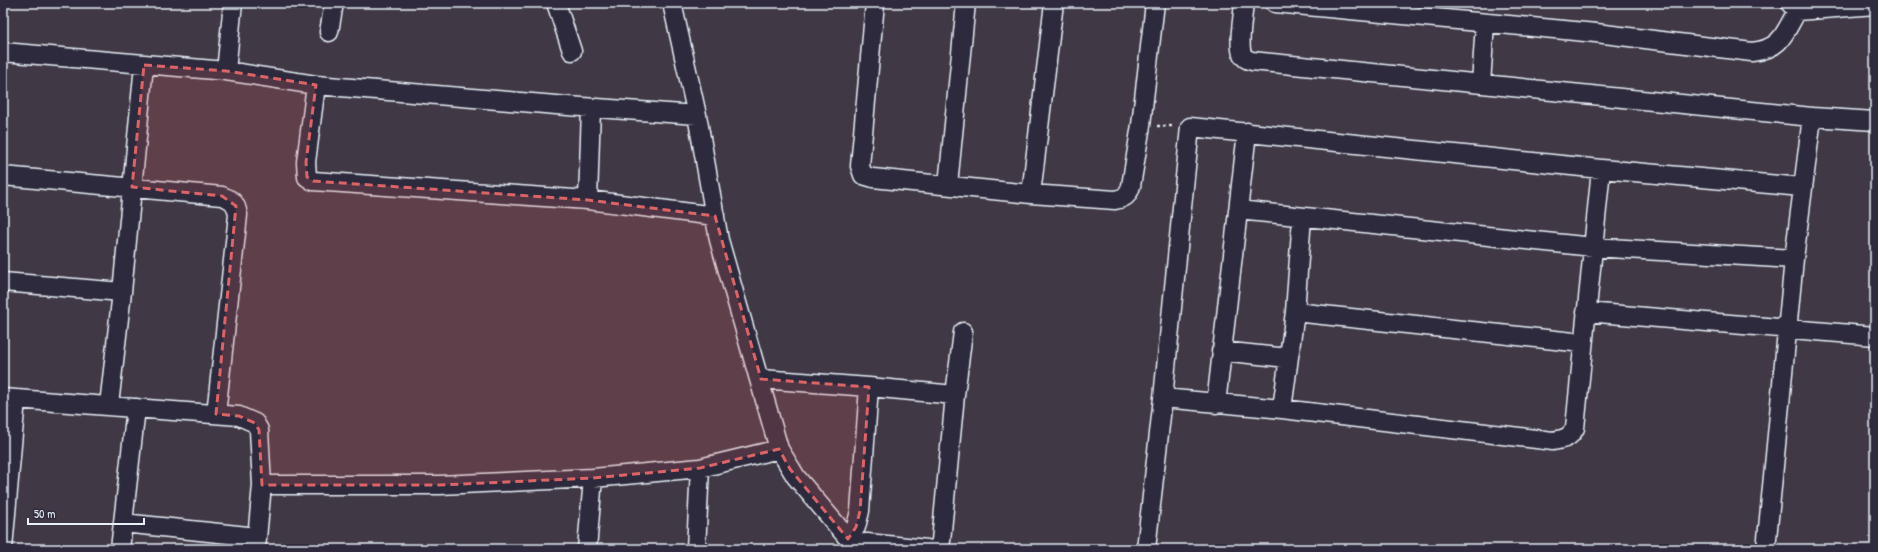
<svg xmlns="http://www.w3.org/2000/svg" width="1878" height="552" font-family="'Patrick Hand',sans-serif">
  <rect width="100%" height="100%" fill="#403844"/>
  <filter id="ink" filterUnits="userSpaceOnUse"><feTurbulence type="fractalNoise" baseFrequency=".025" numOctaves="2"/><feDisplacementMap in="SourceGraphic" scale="8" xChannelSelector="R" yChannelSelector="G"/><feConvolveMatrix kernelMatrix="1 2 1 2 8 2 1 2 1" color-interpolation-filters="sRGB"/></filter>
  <g filter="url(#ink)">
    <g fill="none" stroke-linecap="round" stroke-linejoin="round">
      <g stroke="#e8f1f8" stroke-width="21">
        <path id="minor" d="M 556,3 L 572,51
          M 672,3 L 697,115 L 719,240 L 779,449 L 796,477 L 857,549
          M 875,3 L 860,166 L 863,175 L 873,178 L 1031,194 L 1115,200 C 1125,198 1128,196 1131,186 L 1141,125 L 1155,3
          M 1244,3 C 1243,16 1238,42 1242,54 C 1244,58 1247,60 1252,61 L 1812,117
          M 1275,3 L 1596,33 L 1752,52 C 1781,49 1784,34 1797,11
          M 1790,3 L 1797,11 L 1875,5
          M 329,32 L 334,3
          M 3,52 L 226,71 L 316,85 L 568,106 L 697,115
          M 226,71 L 233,3
          M 1481,84 L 1485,23
          M 316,85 L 306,162 L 307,177 L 313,181 L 588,200 L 715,216
          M 3,176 L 222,196 C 233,200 236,203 238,215 L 216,414
          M 948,185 L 966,3
          M 1031,194 L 1054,3
          M 588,200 L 591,108
          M 1238,210 L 1593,247 L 1794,259
          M 3,282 L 122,292
          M 1295,312 L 1583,343
          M 1586,312 L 1875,336
          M 1221,351 L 1288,358
          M 761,379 L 869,387 L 955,395 L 941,541 L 939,546 L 935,549
          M 955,395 L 963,332
          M 3,398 L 239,416 L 255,423 L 259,430 L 262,485 L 256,549
          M 1163,398 L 1190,127 L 1601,169 L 1802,187
          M 1216,404 L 1247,132
          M 109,405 L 122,292 L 144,65
          M 1282,409 L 1295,312 L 1302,217
          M 262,485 L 440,485 L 593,478 L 700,468 L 779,449
          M 123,523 L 257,537
          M 848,539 L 856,527 L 860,511 L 869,387
          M 853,544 L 867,543 L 927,549
          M 3,548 L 16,399
          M 120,549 L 136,408
          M 587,549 L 593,478
          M 696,549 L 700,468
          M 1146,549 L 1163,398 L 1282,409 L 1553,441 C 1564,439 1570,438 1575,428 L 1601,169
          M 1766,549 L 1794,259 L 1812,117 L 1875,121"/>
      </g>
      <path stroke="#e8f1f8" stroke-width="2.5" stroke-dasharray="3 3" stroke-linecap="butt" d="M 1157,126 L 1174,126"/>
      <use href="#minor" stroke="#2f2a3d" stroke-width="18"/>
    </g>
  </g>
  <path fill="#db6466" fill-opacity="0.2" stroke="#db6466" stroke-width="3" stroke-dasharray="8 5" stroke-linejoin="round" d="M 144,65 L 226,71 L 316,85 L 306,162 L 307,177 L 313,181 L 588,200 L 715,216 L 761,379 L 869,387 L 860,511 L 856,527 L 848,539 L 790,469 L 779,449 L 700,468 L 593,478 L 440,485 L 262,485 L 259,430 L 255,423 L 239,416 L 216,414 L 236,206 L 222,196 L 132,187 Z"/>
  <rect width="1878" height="552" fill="none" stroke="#2f2a3d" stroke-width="16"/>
  <rect x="8" y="8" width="1862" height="536" fill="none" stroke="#e8f1f8" stroke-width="1.5" filter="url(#ink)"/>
  <path d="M28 518v6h116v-6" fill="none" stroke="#e8f1f8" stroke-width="2"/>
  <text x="34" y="518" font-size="12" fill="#e8f1f8" stroke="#2f2a3d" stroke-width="3" paint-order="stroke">50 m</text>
</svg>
